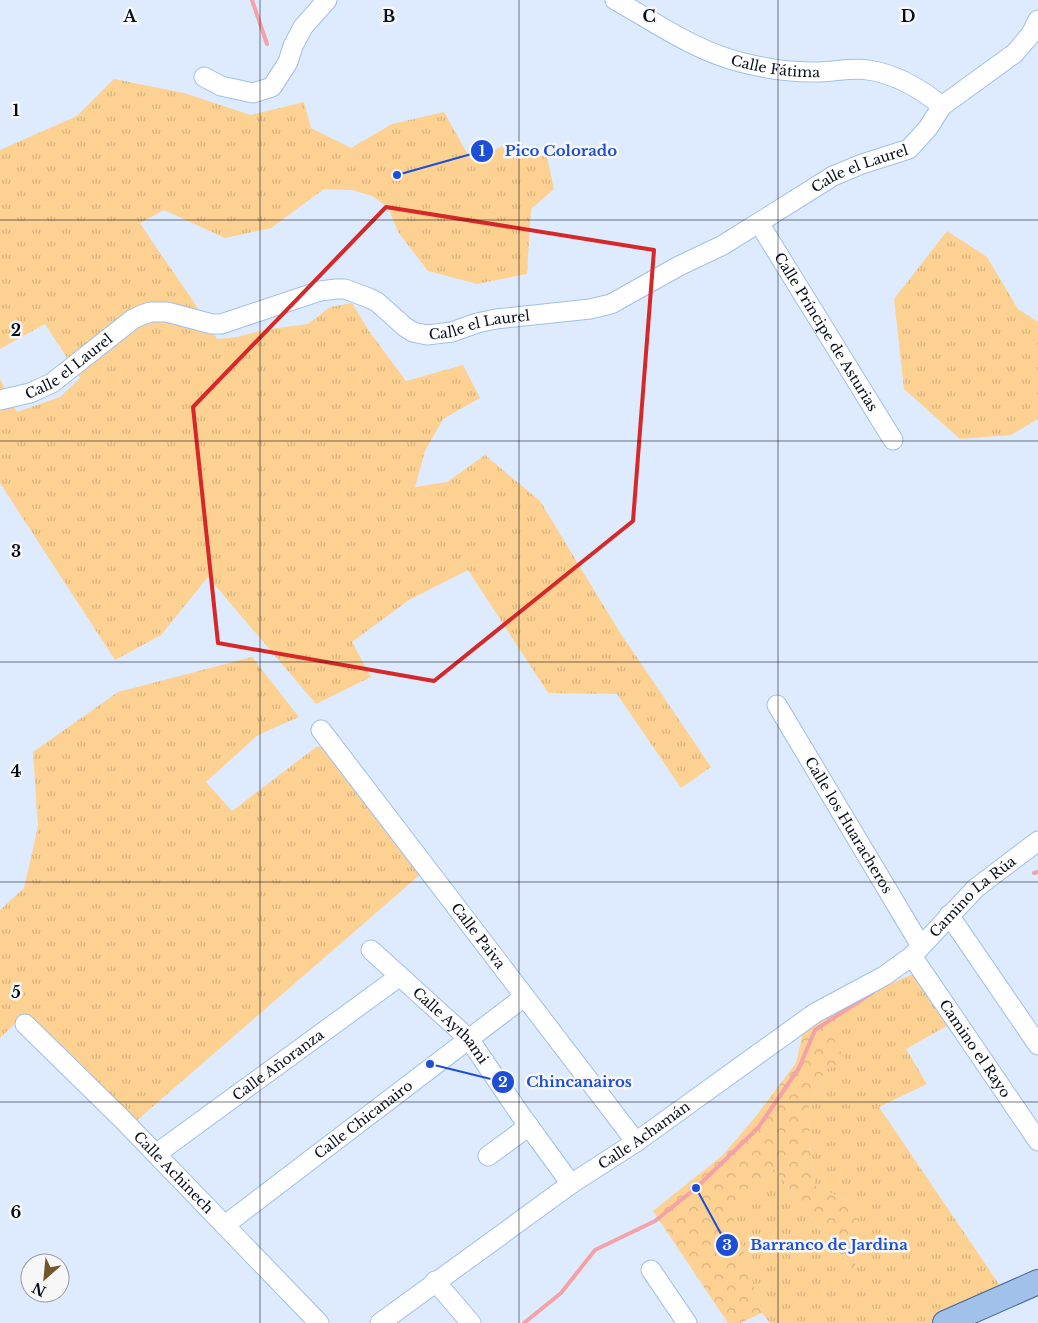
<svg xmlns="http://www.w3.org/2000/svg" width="1038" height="1323" font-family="'Libre Baskerville',serif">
  <defs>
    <pattern id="grass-tufts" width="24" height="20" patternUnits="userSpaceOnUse" patternTransform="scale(1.25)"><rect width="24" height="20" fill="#fdd192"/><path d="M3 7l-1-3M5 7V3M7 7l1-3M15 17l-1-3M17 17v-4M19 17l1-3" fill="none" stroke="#d7b27d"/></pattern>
    <pattern id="forest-crowns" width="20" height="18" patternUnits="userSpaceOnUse" patternTransform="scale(1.25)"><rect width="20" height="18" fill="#fdd192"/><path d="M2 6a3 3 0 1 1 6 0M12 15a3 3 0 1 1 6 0" fill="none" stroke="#d7b27d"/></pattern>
  </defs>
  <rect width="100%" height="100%" fill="#deebfe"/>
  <path fill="url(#grass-tufts)" d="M 114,79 L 184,93 L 251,115 L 304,102 L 311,128 L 351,148 L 392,124 L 444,112 L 471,160 L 501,147 L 547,157 L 554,189 L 531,209 L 527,274 L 477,284 L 428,271 L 398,232 L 388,207 L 372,196 L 352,190 L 324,189 L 271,228 L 225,238 L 164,210 L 140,223 C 165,262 194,299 217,339 L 237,337 L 263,330 L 308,324 L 330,307 L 352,303 L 369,331 L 406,381 L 463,365 L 480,398 L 443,419 L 425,451 L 415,487 L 447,482 L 485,455 L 540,501 L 619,631 L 711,767 L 681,788 L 617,694 L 548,693 L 468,570 L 409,600 L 352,642 L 371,677 L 316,704 L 208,577 L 161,635 L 115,660 L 0,483 L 0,379 L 17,412 L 60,397 L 80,378 L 45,324 L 0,349 L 0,150 L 77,116 Z
    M 947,231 L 987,257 L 1018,309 L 1038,322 L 1038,419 L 1011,435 L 960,439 L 904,389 L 894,299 Z
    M 252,657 L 299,717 L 258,735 L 206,782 L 232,811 L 316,747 L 344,743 L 374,788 L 430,866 L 135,1122 L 24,1015 L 0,1038 L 0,910 L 24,888 L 38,826 L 33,752 L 118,692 Z
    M 927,968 L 961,1018 L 906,1049 L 927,1084 L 879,1107 L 1003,1290 L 930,1323 L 770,1323 L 762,1313 L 731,1213 L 774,1169 L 855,1273 L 858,1206 L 814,1185 L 810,1143 L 809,1108 L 825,1070 L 820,1014 Z"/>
  <path fill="url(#forest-crowns)" d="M 820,1014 L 846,1061 L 825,1070 L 809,1108 L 810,1143 L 814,1185 L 858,1206 L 855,1273 L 774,1169 L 732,1213 L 762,1313 L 740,1323 L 728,1323 L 653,1211 L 723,1155 L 756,1116 L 796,1063 L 804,1028 Z"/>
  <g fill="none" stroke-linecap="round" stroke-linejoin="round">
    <path stroke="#f4a2a7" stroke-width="4" d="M 252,0 L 267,44
      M 1034,873 L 1038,872
      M 524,1323 L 561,1293 L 595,1250 L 655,1221 L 696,1188 L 758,1128 L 799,1068 L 815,1030 L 872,993"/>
    <g stroke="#9fbfec" stroke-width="21">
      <g id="minor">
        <path id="s1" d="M 615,0 C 655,22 695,51 740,62 C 763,68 788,72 811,72 C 831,73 849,67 868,70 C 896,74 921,89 942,106"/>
        <path d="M 204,77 L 221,86 L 253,93 L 272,87 L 288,62 L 293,46 L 303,27 L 327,0"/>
        <path id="s2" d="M 759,223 L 893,440"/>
        <path id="s3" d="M 0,400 L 30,393 L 52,383 L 133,319 L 142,315 L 150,312 L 167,312 L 212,324 L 221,324 L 320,291 L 336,289 L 345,289 L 369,298 L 377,302 L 405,327 L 413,332 L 427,335 L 452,332 L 477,323 L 496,319 L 590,309 L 611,304 L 679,266 L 723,245 L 833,176 L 862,164 L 909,149 L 928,128 L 942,106 L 1015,53 L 1031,34 L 1038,20"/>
        <path id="s4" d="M 777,705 L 921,946"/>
        <path id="s5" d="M 321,730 L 636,1142"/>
        <path d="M 949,915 L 1038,1045"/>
        <path id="s6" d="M 371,950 L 469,1039 L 520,1114 L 571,1184"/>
        <path id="s7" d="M 912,956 L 1038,1141"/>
        <path id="s8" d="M 25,1024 L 123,1120 L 319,1323"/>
        <path id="s9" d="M 156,1154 L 400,976"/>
        <path d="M 488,1156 L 529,1126"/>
        <path id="s10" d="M 225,1225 L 524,997"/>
        <path d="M 651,1270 L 687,1323"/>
        <path d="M 435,1281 L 471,1323"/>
        <path id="s11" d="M 380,1323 L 571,1184 L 636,1142 L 815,1013 L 884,976 L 912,956 L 976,888 L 1038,841"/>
      </g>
    </g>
    <g stroke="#426799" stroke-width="26">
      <path id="major" d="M 945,1323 L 1038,1282"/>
    </g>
    <use href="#minor" stroke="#fff" stroke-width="19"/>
    <use href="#major" stroke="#a2c1ea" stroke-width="24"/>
  </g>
  <path fill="none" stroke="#d62828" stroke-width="4" stroke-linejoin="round" d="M 386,207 L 654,250 L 633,521 L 434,681 L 218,643 L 193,407 Z"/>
  <path fill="none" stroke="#030d1c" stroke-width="1" stroke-opacity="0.55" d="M 260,0 L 260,1323M 519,0 L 519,1323M 778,0 L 778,1323M 0,220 L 1038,220M 0,441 L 1038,441M 0,662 L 1038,662M 0,882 L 1038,882M 0,1102 L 1038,1102"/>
  <g text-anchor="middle" stroke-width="5" stroke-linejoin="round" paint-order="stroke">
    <g font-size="14" fill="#030d1c" stroke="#f7f7f7">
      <text dy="5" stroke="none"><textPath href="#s1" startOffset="176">Calle Fátima</textPath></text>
      <text dy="5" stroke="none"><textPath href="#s3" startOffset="946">Calle el Laurel</textPath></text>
      <text dy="5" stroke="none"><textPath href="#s3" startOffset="528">Calle el Laurel</textPath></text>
      <text dy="5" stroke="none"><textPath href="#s2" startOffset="128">Calle Príncipe de Asturias</textPath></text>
      <text dy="5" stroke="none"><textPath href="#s3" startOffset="78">Calle el Laurel</textPath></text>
      <text dy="5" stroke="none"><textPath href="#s4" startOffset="140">Calle los Huaracheros</textPath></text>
      <text dy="5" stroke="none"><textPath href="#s11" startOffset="732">Camino La Rúa</textPath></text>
      <text dy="5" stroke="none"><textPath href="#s5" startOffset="259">Calle Paiva</textPath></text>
      <text dy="5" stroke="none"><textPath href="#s6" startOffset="110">Calle Aythami</textPath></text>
      <text dy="5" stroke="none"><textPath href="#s7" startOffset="112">Camino el Rayo</textPath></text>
      <text dy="5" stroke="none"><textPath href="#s9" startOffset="151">Calle Añoranza</textPath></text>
      <text dy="5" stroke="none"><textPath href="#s10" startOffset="174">Calle Chicanairo</textPath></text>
      <text dy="5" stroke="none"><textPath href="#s11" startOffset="324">Calle Achamán</textPath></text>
      <text dy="5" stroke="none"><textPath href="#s8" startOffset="210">Calle Achinech</textPath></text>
    </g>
  </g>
  <g font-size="16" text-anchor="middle" font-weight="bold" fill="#030d1c" stroke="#f7f7f7" stroke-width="5" stroke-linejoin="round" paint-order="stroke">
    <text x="130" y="22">A</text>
    <text x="389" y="22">B</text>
    <text x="649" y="22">C</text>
    <text x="908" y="22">D</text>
    <text x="16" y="116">1</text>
    <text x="16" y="336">2</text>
    <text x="16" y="557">3</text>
    <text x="16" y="777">4</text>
    <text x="16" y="998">5</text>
    <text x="16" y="1218">6</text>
  </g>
  <path fill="none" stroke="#1d4ed8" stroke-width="2" d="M397 175L482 151M430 1064L503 1082M696 1188L727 1245"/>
  <g fill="#1d4ed8" stroke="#f7f7f7" stroke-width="2">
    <circle cx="397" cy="175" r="5"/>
    <circle cx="430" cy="1064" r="5"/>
    <circle cx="696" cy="1188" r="5"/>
    <circle cx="482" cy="151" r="12"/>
    <circle cx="503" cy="1082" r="12"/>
    <circle cx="727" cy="1245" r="12"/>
  </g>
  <g font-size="15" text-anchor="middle" font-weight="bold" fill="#fff">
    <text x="482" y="156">1</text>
    <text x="503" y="1087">2</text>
    <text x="727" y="1250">3</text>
  </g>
  <g font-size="15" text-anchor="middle" font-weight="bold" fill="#1d4ed8" stroke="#f7f7f7" stroke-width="5" stroke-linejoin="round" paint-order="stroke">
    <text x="561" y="156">Pico Colorado</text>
    <text x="579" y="1087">Chincanairos</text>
    <text x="829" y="1250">Barranco de Jardina</text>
  </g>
  <g transform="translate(45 1278) rotate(207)"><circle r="24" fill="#f7f7f7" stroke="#95999f"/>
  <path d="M0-4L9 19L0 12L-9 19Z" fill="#725528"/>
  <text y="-8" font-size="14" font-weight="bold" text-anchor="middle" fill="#030d1c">N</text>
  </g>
</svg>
